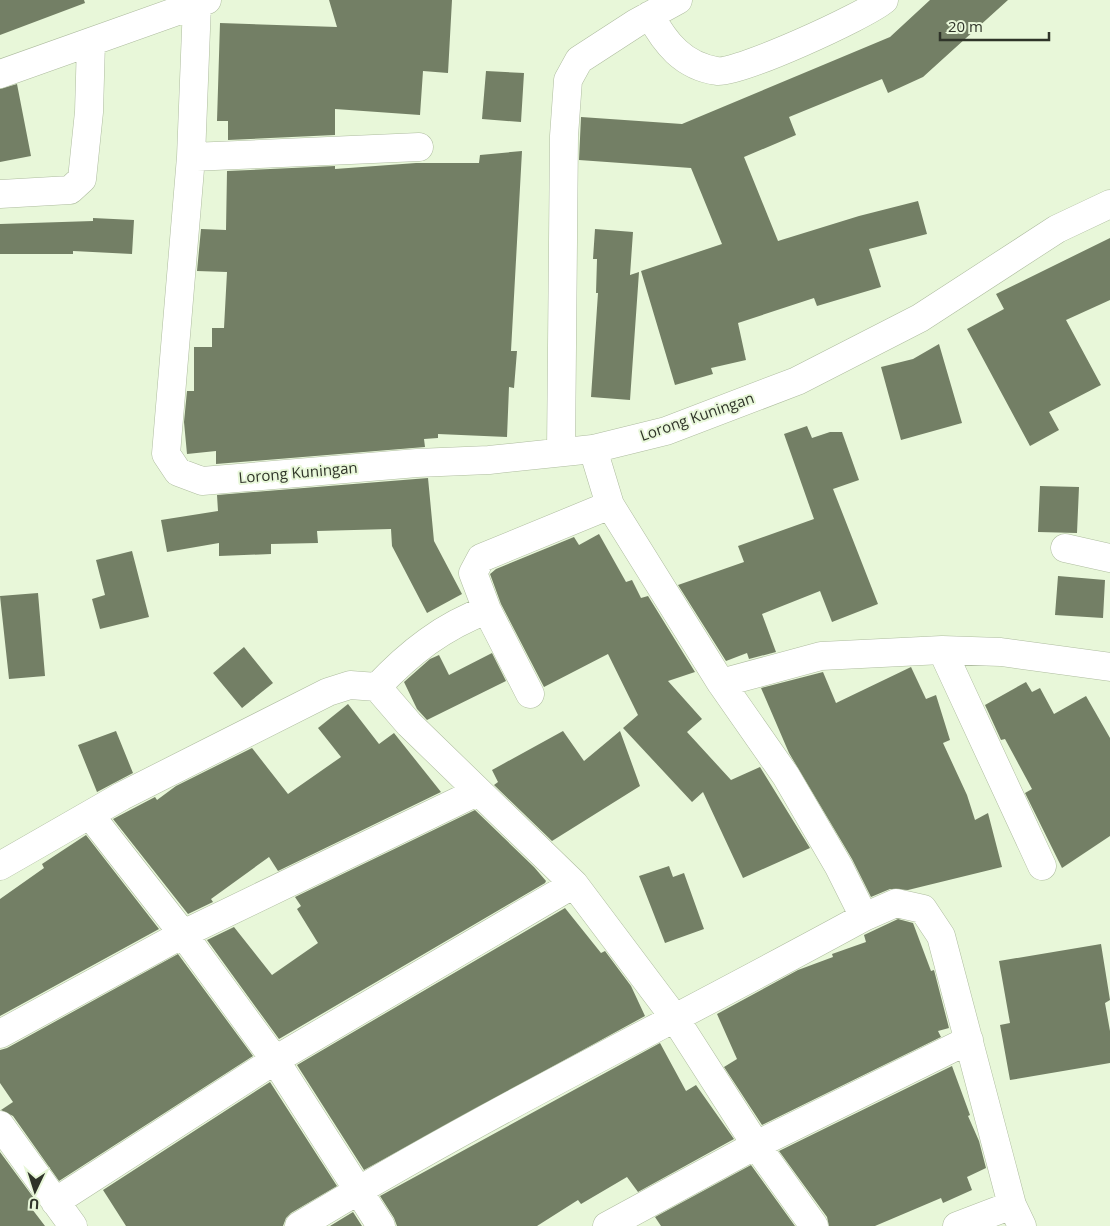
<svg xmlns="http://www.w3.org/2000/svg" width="1110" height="1226" font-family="'Open Sans',sans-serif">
  <rect width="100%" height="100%" fill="#e8f7d9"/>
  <path fill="#737f65" d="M 0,0 L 84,0 L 85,3 L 0,35 Z
    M 329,0 L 452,0 L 448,73 L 423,71 L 420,115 L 335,109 L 335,135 L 228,140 L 228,121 L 217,121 L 220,23 L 337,27 Z
    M 930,0 L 1008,0 L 923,77 L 888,93 L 882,79 L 789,117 L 796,135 L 744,157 L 778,241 L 859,216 L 918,201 L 927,234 L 869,249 L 881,287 L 817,306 L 814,298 L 738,323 L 746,360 L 711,368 L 713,374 L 675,385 L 641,271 L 722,244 L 691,168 L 579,160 L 581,117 L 682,124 L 890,37 Z
    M 486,71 L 524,73 L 521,122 L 482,119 Z
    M 17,84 L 31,156 L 0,162 L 0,89 Z
    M 522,151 L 511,351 L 517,351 L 514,388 L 509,387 L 507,437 L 438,434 L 438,438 L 424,439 L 425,447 L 216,464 L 216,451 L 187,454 L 184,422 L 187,391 L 194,391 L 194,347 L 212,347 L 212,328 L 224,328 L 227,272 L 197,271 L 201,229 L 226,230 L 227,171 L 335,166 L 335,169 L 416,163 L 479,163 L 480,155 Z
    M 93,218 L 134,220 L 132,254 L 73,251 L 73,254 L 0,254 L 0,224 L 93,221 Z
    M 595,229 L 633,232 L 630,275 L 639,272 L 630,400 L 591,397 L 598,293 L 596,293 L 597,259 L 593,259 Z
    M 1110,238 L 1110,300 L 1066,320 L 1101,385 L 1049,412 L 1059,430 L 1030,446 L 967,329 L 1004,309 L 996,294 Z
    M 939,344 L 962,423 L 901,440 L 881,367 L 913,359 Z
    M 807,426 L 812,438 L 830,432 L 842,432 L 859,480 L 833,489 L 878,604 L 832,622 L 820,591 L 762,614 L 776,652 L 749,659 L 747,653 L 726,661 L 678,585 L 744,562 L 738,546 L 814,519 L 784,434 Z
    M 428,478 L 434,541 L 462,594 L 427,613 L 392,546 L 391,529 L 317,531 L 318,543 L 271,544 L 271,554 L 219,556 L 219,543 L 167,552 L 161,520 L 218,511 L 217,495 Z
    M 1040,486 L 1079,487 L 1077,533 L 1038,532 Z
    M 599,534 L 626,582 L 632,580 L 641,598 L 648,596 L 695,672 L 668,681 L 702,719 L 687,732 L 731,780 L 760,767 L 810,848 L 743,878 L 703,792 L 692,802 L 623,728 L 638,715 L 608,654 L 544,687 L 501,604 L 490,574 L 496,569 L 574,537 L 579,545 Z
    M 132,551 L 149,617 L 100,629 L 92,599 L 105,595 L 96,560 Z
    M 1058,576 L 1105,580 L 1103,618 L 1055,615 Z
    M 38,593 L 45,676 L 9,679 L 0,596 Z
    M 244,647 L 273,683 L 242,708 L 213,673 Z
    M 492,653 L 506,681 L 427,720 L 417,709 L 404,682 L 430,659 L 439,655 L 449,675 Z
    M 911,667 L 926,699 L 936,695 L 950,740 L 943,743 L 967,795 L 975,820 L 988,813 L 1002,867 L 908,890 L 890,889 L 871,897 L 852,859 L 789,753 L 761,688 L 823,672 L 836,703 Z
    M 1026,682 L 1032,692 L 1040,688 L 1054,714 L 1086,696 L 1110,738 L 1110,836 L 1062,868 L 1025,793 L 1032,789 L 1005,739 L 1001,740 L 985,705 Z
    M 348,704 L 379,744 L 394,733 L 441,792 L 278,871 L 269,857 L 211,899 L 213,902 L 188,914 L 113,819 L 155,797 L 157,800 L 176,786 L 252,748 L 288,794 L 341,757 L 318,728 Z
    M 116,731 L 133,773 L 97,792 L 78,745 Z
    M 563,731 L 584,761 L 620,731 L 640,786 L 552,841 L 494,785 L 498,782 L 492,770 Z
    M 475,810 L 534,867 L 546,881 L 545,883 L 279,1039 L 207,940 L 234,927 L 272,975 L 318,943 L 297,909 L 301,906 L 295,897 Z
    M 86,835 L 159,929 L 0,1016 L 0,899 L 44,868 L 42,864 Z
    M 669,866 L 673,877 L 684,873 L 704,929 L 665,943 L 639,876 Z
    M 565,908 L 601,953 L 605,951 L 631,986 L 645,1016 L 364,1170 L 297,1065 Z
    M 898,919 L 913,923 L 931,971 L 934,970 L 949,1028 L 938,1031 L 941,1037 L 762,1125 L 724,1067 L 737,1059 L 717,1014 L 798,970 L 833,957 L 832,954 L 866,942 L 864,935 Z
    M 1101,944 L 1110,1000 L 1105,1003 L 1110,1031 L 1110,1063 L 1010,1080 L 1000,1025 L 1010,1023 L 999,961 Z
    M 178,954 L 253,1056 L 59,1181 L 13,1116 L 1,1110 L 13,1102 L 0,1083 L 0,1050 L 7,1048 Z
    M 660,1043 L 686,1091 L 696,1085 L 734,1139 L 638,1192 L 627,1177 L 581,1204 L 578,1200 L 537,1226 L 397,1226 L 394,1218 L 380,1196 Z
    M 952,1066 L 970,1115 L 968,1116 L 979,1141 L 986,1168 L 967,1177 L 972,1190 L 943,1203 L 941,1198 L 875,1226 L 829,1226 L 827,1217 L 779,1151 Z
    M 270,1082 L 337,1186 L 291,1213 L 286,1218 L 283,1226 L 126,1226 L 103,1190 Z
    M 0,1152 L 39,1205 L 32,1209 L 45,1226 L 0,1226 Z
    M 751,1165 L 795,1226 L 661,1226 L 655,1217 Z
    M 353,1212 L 362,1226 L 330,1226 Z"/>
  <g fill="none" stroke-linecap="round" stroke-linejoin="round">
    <g stroke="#aebc9f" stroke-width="29">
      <path id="minor" d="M 207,0 L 197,4 L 191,157 L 166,454 L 178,472 L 202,481 L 417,463 L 489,460 L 593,449 L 666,431 L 797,381 L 920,318 L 1057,229 L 1110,204
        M 650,15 C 665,43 683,66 717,71 C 738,74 865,16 884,0
        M 0,74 L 197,4
        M 191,157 L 419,147
        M 0,194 L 70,190 L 82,179 L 89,112 L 91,42
        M 593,449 L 610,505 L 721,683 L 786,776 L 839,867 L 864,917 L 896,903 L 923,909 L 941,936 L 1012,1205
        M 561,452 L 564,136 L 568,80 L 579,60 L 636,23 L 678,0
        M 1065,548 L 1110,558
        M 942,650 L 1042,866
        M 721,683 L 821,656 L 942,650 L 1001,652 L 1110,667
        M 377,687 C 409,653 443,626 487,610
        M 530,694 L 487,610 L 473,573 L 481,558 L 610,505
        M 90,815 L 183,934 L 275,1060 L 381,1226
        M 0,866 L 122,796 L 328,692 L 350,685 L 377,687 L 409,724 L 574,884 L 674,1017 L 756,1145 L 814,1226
        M 0,1034 L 183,934 L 477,792
        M 0,1125 L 73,1226
        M 55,1202 L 275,1060 L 574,884
        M 299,1226 C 483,1114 676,1020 864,917
        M 607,1226 L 756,1145 L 969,1040
        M 957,1226 L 1012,1205 L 1022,1226"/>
    </g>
    <use href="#minor" stroke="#fff" stroke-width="28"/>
  </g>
  <g text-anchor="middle" stroke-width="4" stroke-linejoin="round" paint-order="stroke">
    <g font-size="15" fill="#2f3429" stroke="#e8f7d9">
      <text transform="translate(697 417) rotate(-19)" y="5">Lorong Kuningan</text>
      <text transform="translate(298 473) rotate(-5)" y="5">Lorong Kuningan</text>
    </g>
  </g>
  <g transform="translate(35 1191) rotate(184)" stroke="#e8f7d9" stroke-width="4" paint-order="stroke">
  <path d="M0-4L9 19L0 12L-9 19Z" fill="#2f3429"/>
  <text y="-8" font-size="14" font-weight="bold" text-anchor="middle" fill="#2f3429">U</text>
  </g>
  <path d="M940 32v8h109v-8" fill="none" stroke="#2f3429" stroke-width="2.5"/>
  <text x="948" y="32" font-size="15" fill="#2f3429" stroke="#e8f7d9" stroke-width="4" paint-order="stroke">20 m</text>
</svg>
